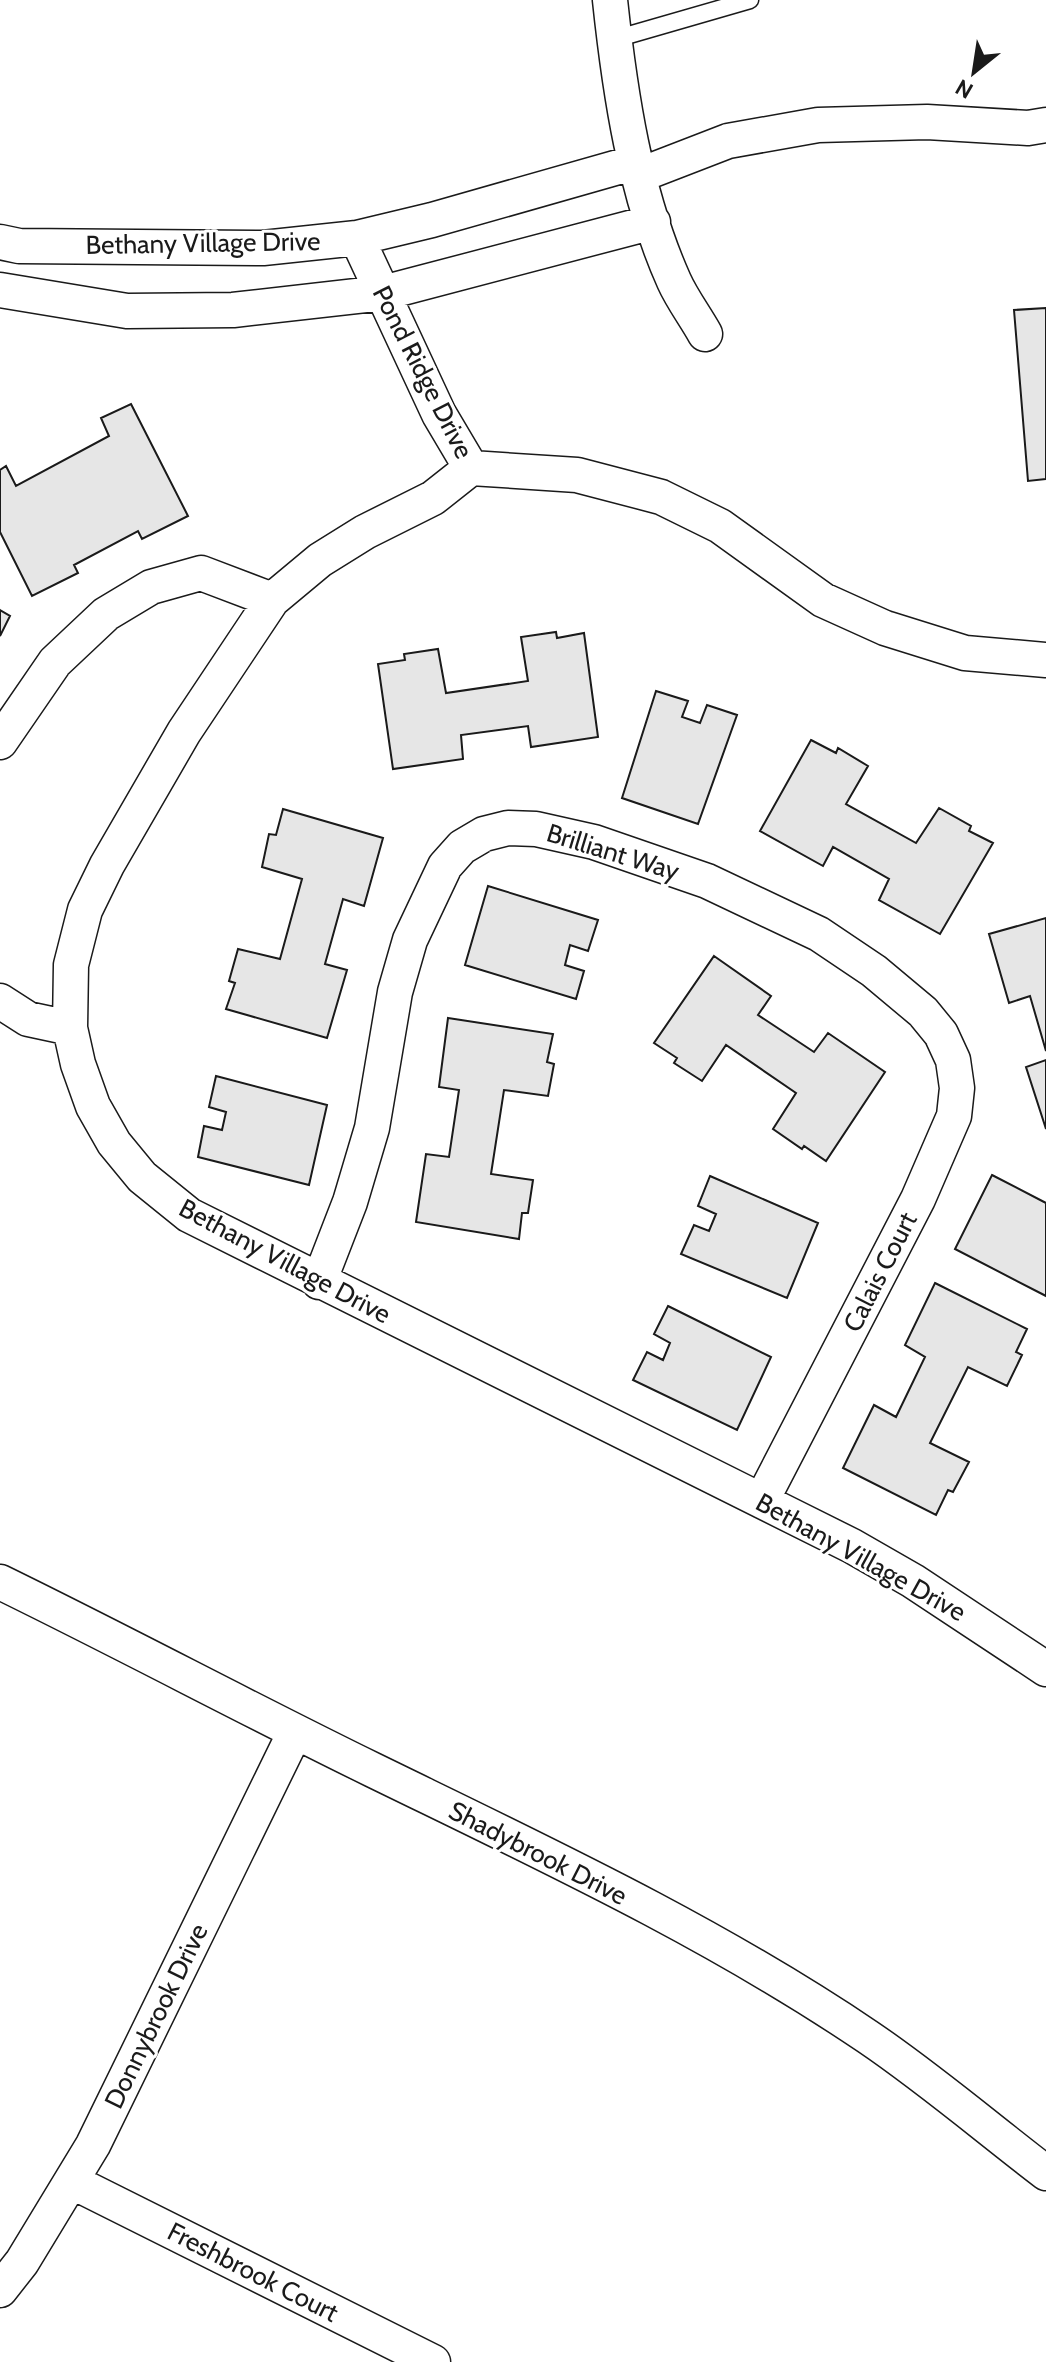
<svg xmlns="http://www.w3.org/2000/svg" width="1046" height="2362" font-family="Cabin,sans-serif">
  <rect width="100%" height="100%" fill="#fff"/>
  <path fill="#e6e6e6" stroke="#1a1a1a" stroke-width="2" d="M 1046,308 L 1046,479 L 1028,481 L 1014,310 Z
    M 131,404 L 188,516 L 142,539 L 138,531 L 74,565 L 78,573 L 32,596 L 0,532 L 0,470 L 6,466 L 16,486 L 109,436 L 101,418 Z
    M 0,610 L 10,616 L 0,636 Z
    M 556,632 L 557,638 L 584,633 L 598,737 L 531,747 L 528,726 L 461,735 L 463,759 L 393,769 L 378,664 L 405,660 L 404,654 L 438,649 L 446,693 L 528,681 L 521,637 Z
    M 656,691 L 688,701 L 682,717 L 700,723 L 707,705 L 737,715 L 698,824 L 622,798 Z
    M 811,740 L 836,753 L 838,748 L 868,766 L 846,804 L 916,843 L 939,808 L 971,826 L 969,831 L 993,843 L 940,934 L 879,900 L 889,879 L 833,847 L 823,866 L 760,831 Z
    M 283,809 L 383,838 L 364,906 L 343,899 L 325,964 L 347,970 L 327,1038 L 226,1009 L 235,983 L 229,981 L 238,949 L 280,959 L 302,879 L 262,867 L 269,834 L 276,835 Z
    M 488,886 L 598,920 L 588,951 L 570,945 L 565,965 L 584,971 L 576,999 L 465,965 Z
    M 1046,918 L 1046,1051 L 1030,996 L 1009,1003 L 989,934 Z
    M 714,956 L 771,996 L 758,1015 L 814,1052 L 828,1033 L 885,1072 L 826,1161 L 804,1146 L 802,1149 L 773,1129 L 796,1093 L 726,1045 L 702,1081 L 674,1063 L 677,1058 L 654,1043 Z
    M 448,1018 L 553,1034 L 547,1062 L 554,1064 L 548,1096 L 504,1090 L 491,1174 L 533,1180 L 528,1213 L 522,1213 L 519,1239 L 416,1222 L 426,1154 L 449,1157 L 459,1090 L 439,1087 Z
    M 1046,1060 L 1046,1129 L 1026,1067 Z
    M 216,1076 L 327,1105 L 309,1185 L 198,1157 L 204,1126 L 222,1130 L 226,1112 L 209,1107 Z
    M 992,1175 L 1046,1203 L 1046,1296 L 955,1249 Z
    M 710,1176 L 818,1223 L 787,1298 L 681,1254 L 694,1225 L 709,1231 L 716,1214 L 698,1206 Z
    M 935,1283 L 1027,1329 L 1016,1352 L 1022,1355 L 1007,1386 L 968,1367 L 930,1443 L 969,1462 L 953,1492 L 948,1490 L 936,1515 L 843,1468 L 874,1405 L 896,1417 L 925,1357 L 905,1345 Z
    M 668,1306 L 771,1357 L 737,1430 L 633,1380 L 647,1352 L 663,1360 L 670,1343 L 654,1334 Z"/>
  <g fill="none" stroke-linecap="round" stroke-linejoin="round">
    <g stroke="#1a1a1a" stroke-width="19">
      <path id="service" d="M 615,39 L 750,0"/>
    </g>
    <g stroke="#1a1a1a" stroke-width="37">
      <path id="minor" d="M 610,0 C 620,94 635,194 674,281 C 682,299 695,316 705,334
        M 640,175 L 728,141 L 818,125 L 927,122 L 1028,128 L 1046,125
        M 357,238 L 439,414 L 471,468 L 577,475 L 661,497 L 720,526 L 823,600 L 885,628 L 965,653 L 1046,660
        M 0,242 L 19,246 L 263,248 L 357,238 L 432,220 L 636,162
        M 0,290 L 127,311 L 233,310 L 383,293 L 653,222
        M 471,468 L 433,498 L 365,532 L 320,560 L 272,600 L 184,732 L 107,865 L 85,910 L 71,965 L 70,1028 L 78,1064 L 93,1106 L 114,1143 L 142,1177 L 189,1215 L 852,1546 L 913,1581 L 1046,1669
        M 0,742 L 55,662 L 106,614 L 151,587 L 201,573 L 272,600
        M 0,1001 L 28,1019 L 70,1028
        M 319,1282 L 350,1202 L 372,1128 L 395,992 L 410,940 L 445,866 L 462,847 L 484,834 L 508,828 L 536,829 L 594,842 L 707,881 L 819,934 L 874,971 L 923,1012 L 941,1034 L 953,1060 L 957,1088 L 954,1116 L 918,1199 L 762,1500
        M 0,1582 C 125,1643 248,1709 373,1770 C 541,1852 713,1932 868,2037 C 930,2079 987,2128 1046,2173
        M 73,2182 L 433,2362
        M 0,2290 L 22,2262 L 93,2145 L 295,1732"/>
    </g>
    <use href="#service" stroke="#fff" stroke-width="16"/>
    <use href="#minor" stroke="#fff" stroke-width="34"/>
  </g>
  <g text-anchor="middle" stroke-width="6" stroke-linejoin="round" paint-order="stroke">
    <g font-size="26" fill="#1a1a1a" stroke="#fff">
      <text transform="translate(203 243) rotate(-1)" y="9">Bethany Village Drive</text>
      <text transform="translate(423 372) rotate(63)" y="9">Pond Ridge Drive</text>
      <text transform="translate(613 852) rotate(17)" y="9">Brilliant Way</text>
      <text transform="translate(285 1261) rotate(28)" y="9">Bethany Village Drive</text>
      <text transform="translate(880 1272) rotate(-63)" y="9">Calais Court</text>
      <text transform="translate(861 1557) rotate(29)" y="9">Bethany Village Drive</text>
      <text transform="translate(538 1853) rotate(27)" y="9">Shadybrook Drive</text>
      <text transform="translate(156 2016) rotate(-64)" y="9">Donnybrook Drive</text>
      <text transform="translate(253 2272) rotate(27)" y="9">Freshbrook Court</text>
    </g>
  </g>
  <g transform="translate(974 72) rotate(210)" stroke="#ffffff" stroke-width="6" paint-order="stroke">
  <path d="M0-6L14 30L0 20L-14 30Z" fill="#1a1a1a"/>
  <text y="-12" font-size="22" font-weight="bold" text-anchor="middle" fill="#1a1a1a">N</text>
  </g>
</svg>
